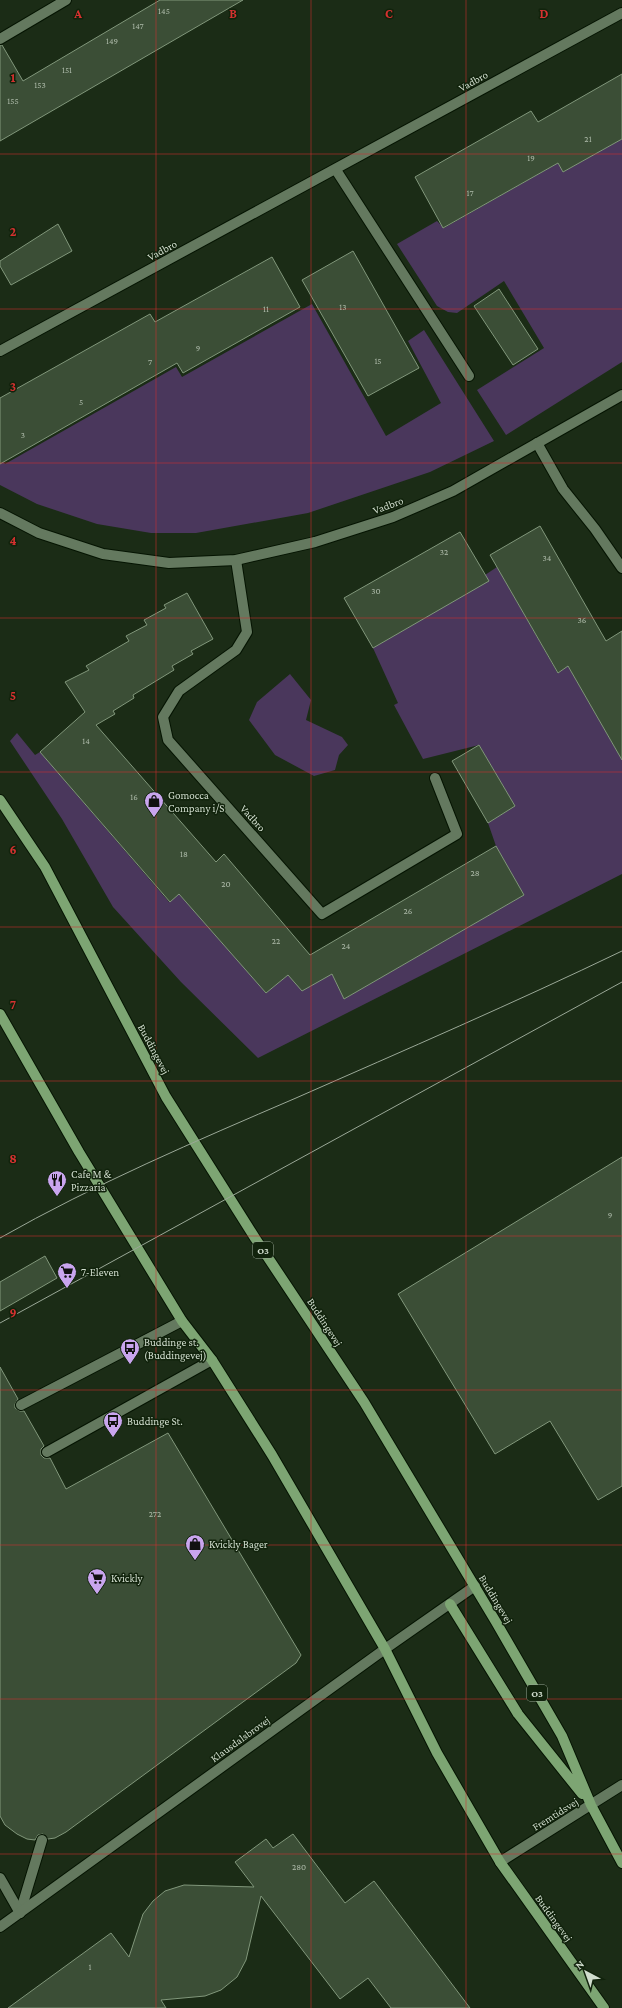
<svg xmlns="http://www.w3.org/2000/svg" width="622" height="2008" font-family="'Crimson Pro',serif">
  <rect width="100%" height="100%" fill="#1b2c16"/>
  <path fill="#4a375c" d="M 622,139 L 622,362 L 506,435 L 477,390 L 544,348 L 504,281 L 457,313 L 448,312 L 437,306 L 397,244 L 437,221 L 444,228 L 558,163 L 563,172 Z
    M 312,304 L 386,436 L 441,403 L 408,341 L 424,330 L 494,441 L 430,472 L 308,513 L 196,533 L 151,533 L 97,524 L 37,504 L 0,485 L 0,457 L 5,464 L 176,367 L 182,377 Z
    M 497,567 L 557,672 L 568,666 L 622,760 L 622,874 L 258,1058 L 181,982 L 113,907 L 62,819 L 10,741 L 17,733 L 35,755 L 40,752 L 169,902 L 179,894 L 266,993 L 288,975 L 332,974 L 344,999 L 524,895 L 496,846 L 488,823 L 515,806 L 479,745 L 423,759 L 394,705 L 398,703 L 373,648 L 488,581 L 485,575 Z
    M 290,674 L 311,700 L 306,720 L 342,737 L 348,745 L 339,755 L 335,770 L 314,776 L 275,755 L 249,720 L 257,702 Z"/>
  <path fill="#3b4e36" stroke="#81977b" d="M 160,0 L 243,0 L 0,141 L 0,45 L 2,45 L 23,81 Z
    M 622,74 L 622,139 L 563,172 L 558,163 L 443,228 L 415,177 L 531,111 L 538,122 Z
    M 58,224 L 72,251 L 11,285 L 0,266 L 0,261 Z
    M 353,251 L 419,368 L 368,396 L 302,280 Z
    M 272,257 L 300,307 L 183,373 L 177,363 L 0,464 L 0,398 L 150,314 L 155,322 Z
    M 499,289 L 538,349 L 513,365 L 474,306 Z
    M 540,526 L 606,641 L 622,631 L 622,760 L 568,666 L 558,673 L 490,555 Z
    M 460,532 L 489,581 L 373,648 L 344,598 Z
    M 187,593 L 213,639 L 191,651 L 193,654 L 172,666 L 174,670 L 133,695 L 134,698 L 113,711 L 115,714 L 96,725 L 216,862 L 224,854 L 310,955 L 496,846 L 524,895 L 344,999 L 332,974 L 302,991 L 288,975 L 266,993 L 179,894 L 170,902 L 40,752 L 85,712 L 65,682 L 89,670 L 86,666 L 129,641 L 126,636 L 147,625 L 144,620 L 166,608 L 164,605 Z
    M 479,745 L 515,806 L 488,823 L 452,761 Z
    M 622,1157 L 622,1486 L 598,1500 L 550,1421 L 495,1454 L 398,1294 Z
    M 45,1256 L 57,1278 L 0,1311 L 0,1282 Z
    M 0,1367 L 18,1399 L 15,1404 L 15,1408 L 20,1411 L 24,1411 L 44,1446 L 41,1449 L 41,1455 L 44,1458 L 50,1458 L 66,1489 L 168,1433 L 301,1655 L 296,1663 L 66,1832 L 55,1838 L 48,1839 L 43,1834 L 38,1835 L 35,1840 L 27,1839 L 17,1834 L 5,1825 L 0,1816 Z
    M 293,1834 L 345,1903 L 374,1881 L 470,2008 L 391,2008 L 368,1978 L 340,1999 L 261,1896 L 246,1960 L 237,1977 L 221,1990 L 205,1996 L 161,2000 L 166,2008 L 8,2008 L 111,1933 L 129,1957 L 143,1914 L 153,1901 L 165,1891 L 184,1885 L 254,1887 L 235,1862 L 266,1839 L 273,1848 Z"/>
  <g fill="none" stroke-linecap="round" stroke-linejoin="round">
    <g stroke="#051402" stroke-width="12">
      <path id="service" d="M 336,170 L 469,376
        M 0,351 L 622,13
        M 537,443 L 563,489 L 595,529 L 622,568
        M 236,560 L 247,632 L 236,650 L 179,691 L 163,717 L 168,740 L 322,914 L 457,834 L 435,778
        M 21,1405 L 182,1321
        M 47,1452 L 212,1360
        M 20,1913 L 42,1840"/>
    </g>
    <g stroke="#051402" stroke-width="12">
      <path id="minor" d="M 0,39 L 66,0
        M 0,513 L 39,533 L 103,554 L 169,563 L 236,560 L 315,542 L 393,517 L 453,491 L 622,395
        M 500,1862 L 622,1785
        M 0,1878 L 20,1913"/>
    </g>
    <g stroke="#051402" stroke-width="12">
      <path id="tertiary" d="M 0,1927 L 385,1649 L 475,1586"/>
    </g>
    <g stroke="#051402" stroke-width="12">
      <path id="primary" d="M 0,800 L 45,867 L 166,1097 L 255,1238 L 364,1402 L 496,1622 L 562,1736 L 591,1805 L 622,1863
        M 0,1014 L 79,1152 L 182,1321 L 212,1360 L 272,1455 L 385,1649 L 437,1753 L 500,1862 L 604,2008
        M 450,1604 L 518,1714 L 582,1794"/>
    </g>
    <use href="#service" stroke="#64795f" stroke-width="10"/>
    <use href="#minor" stroke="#64795f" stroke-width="10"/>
    <use href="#tertiary" stroke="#64795f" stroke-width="10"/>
    <use href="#primary" stroke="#7da573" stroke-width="10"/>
    <path stroke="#9aa897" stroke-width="1" d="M 0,1238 C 95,1184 196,1141 296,1098 C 405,1050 514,1003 622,951
      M 0,1323 L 622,982"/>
  </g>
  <path fill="none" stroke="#d63130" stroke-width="1" stroke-opacity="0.55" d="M 156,0 L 156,2008M 311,0 L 311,2008M 466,0 L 466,2008M 0,154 L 622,154M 0,309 L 622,309M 0,463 L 622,463M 0,618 L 622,618M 0,772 L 622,772M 0,927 L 622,927M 0,1081 L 622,1081M 0,1236 L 622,1236M 0,1390 L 622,1390M 0,1545 L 622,1545M 0,1699 L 622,1699M 0,1854 L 622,1854"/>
  <defs>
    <g id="shop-pin" transform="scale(1)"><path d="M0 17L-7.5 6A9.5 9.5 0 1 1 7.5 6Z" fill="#c9a5ee" stroke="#11230c"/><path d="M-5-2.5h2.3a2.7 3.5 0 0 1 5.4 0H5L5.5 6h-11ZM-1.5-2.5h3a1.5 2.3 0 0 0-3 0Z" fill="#111"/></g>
    <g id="restaurant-pin" transform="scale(1)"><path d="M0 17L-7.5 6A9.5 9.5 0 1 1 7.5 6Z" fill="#c9a5ee" stroke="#11230c"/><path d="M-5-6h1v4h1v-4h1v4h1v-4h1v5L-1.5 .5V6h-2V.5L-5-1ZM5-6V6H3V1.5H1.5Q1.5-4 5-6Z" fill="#111"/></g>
    <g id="supermarket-pin" transform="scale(1)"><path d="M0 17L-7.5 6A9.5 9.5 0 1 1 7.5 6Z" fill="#c9a5ee" stroke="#11230c"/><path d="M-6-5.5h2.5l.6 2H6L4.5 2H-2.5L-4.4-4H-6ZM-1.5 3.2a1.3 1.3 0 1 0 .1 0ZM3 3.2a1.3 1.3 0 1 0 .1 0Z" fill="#111"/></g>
    <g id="bus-pin" transform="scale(1)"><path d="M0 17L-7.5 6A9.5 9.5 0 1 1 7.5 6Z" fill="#c9a5ee" stroke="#11230c"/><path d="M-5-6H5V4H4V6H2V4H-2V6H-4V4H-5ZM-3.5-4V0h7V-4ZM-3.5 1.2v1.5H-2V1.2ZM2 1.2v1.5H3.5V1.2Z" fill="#111"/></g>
  </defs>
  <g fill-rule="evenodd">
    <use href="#shop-pin" x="154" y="801"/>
    <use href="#restaurant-pin" x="57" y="1180"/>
    <use href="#supermarket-pin" x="67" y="1272"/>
    <use href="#bus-pin" x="130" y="1348"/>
    <use href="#bus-pin" x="113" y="1421"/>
    <use href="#shop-pin" x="195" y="1544"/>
    <use href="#supermarket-pin" x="97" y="1578"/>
  </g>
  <g text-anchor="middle" stroke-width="3" stroke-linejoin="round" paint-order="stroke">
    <g font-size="9" fill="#acb9a8">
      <text x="164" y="14">145</text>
      <text x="138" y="29">147</text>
      <text x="112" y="44">149</text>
      <text x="67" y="73">151</text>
      <text x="40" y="88">153</text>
      <text x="13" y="104">155</text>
      <text x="588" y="142">21</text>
      <text x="531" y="161">19</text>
      <text x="470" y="196">17</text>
      <text x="343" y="310">13</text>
      <text x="266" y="312">11</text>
      <text x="198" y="351">9</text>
      <text x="378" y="364">15</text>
      <text x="150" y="365">7</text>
      <text x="81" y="405">5</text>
      <text x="23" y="438">3</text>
      <text x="444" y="555">32</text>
      <text x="547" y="561">34</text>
      <text x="376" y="594">30</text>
      <text x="582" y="623">36</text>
      <text x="86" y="744">14</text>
      <text x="134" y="800">16</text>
      <text x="184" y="857">18</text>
      <text x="475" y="876">28</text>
      <text x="226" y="887">20</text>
      <text x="408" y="914">26</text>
      <text x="276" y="944">22</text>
      <text x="346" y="949">24</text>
      <text x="610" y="1218">9</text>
      <text x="155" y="1517">272</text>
      <text x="299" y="1870">280</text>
      <text x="90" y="1970">1</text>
    </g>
    <g fill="#11230c" stroke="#97a594" stroke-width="1">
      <rect x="253" y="1242" width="20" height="16" rx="3"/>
      <rect x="527" y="1685" width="20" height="16" rx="3"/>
    </g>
    <g font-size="10" font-weight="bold" fill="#d1ddce">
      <text x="263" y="1254">O3</text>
      <text x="537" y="1697">O3</text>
    </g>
    <g font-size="11" fill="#d1ddce" stroke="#11230c">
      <text transform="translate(473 81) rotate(-29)" y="4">Vadbro</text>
      <text transform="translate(162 250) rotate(-28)" y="4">Vadbro</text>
      <text transform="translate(388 505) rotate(-20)" y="4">Vadbro</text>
      <text transform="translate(253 818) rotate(48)" y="4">Vadbro</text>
      <text transform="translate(154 1049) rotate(62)" y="4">Buddingevej</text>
      <text transform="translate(325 1322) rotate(57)" y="4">Buddingevej</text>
      <text transform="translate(496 1599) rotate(59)" y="4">Buddingevej</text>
      <text transform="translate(240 1739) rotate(-36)" y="4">Klausdalsbrovej</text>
      <text transform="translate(555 1814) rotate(-32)" y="4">Fremtidsvej</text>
      <text transform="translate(554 1918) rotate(54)" y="4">Buddingevej</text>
    </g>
    <g font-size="11" fill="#d1ddce" stroke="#11230c" text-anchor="start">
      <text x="168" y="799">Gomocca<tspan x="168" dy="13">Company i/S</tspan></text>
      <text x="71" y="1178">Cafe M &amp;<tspan x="71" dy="13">Pizzaria</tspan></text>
      <text x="81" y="1276">7-Eleven</text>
      <text x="144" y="1346">Buddinge st.<tspan x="144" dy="13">(Buddingevej)</tspan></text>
      <text x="127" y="1425">Buddinge St.</text>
      <text x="209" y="1548">Kvickly Bager</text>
      <text x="111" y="1582">Kvickly</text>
    </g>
  </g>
  <g font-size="13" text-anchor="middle" font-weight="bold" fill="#d63130" stroke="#11230c" stroke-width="3" stroke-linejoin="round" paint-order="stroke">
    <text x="78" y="18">A</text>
    <text x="233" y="18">B</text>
    <text x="389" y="18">C</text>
    <text x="544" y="18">D</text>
    <text x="13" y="82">1</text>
    <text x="13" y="236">2</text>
    <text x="13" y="391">3</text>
    <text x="13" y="545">4</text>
    <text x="13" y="700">5</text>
    <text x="13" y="854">6</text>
    <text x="13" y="1009">7</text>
    <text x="13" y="1163">8</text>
    <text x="13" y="1317">9</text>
  </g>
  <g transform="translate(586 1972) rotate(319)" stroke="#11230c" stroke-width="3" paint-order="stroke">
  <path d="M0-3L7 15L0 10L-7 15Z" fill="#d1ddce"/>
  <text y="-6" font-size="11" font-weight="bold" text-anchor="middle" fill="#d1ddce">N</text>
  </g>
</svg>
